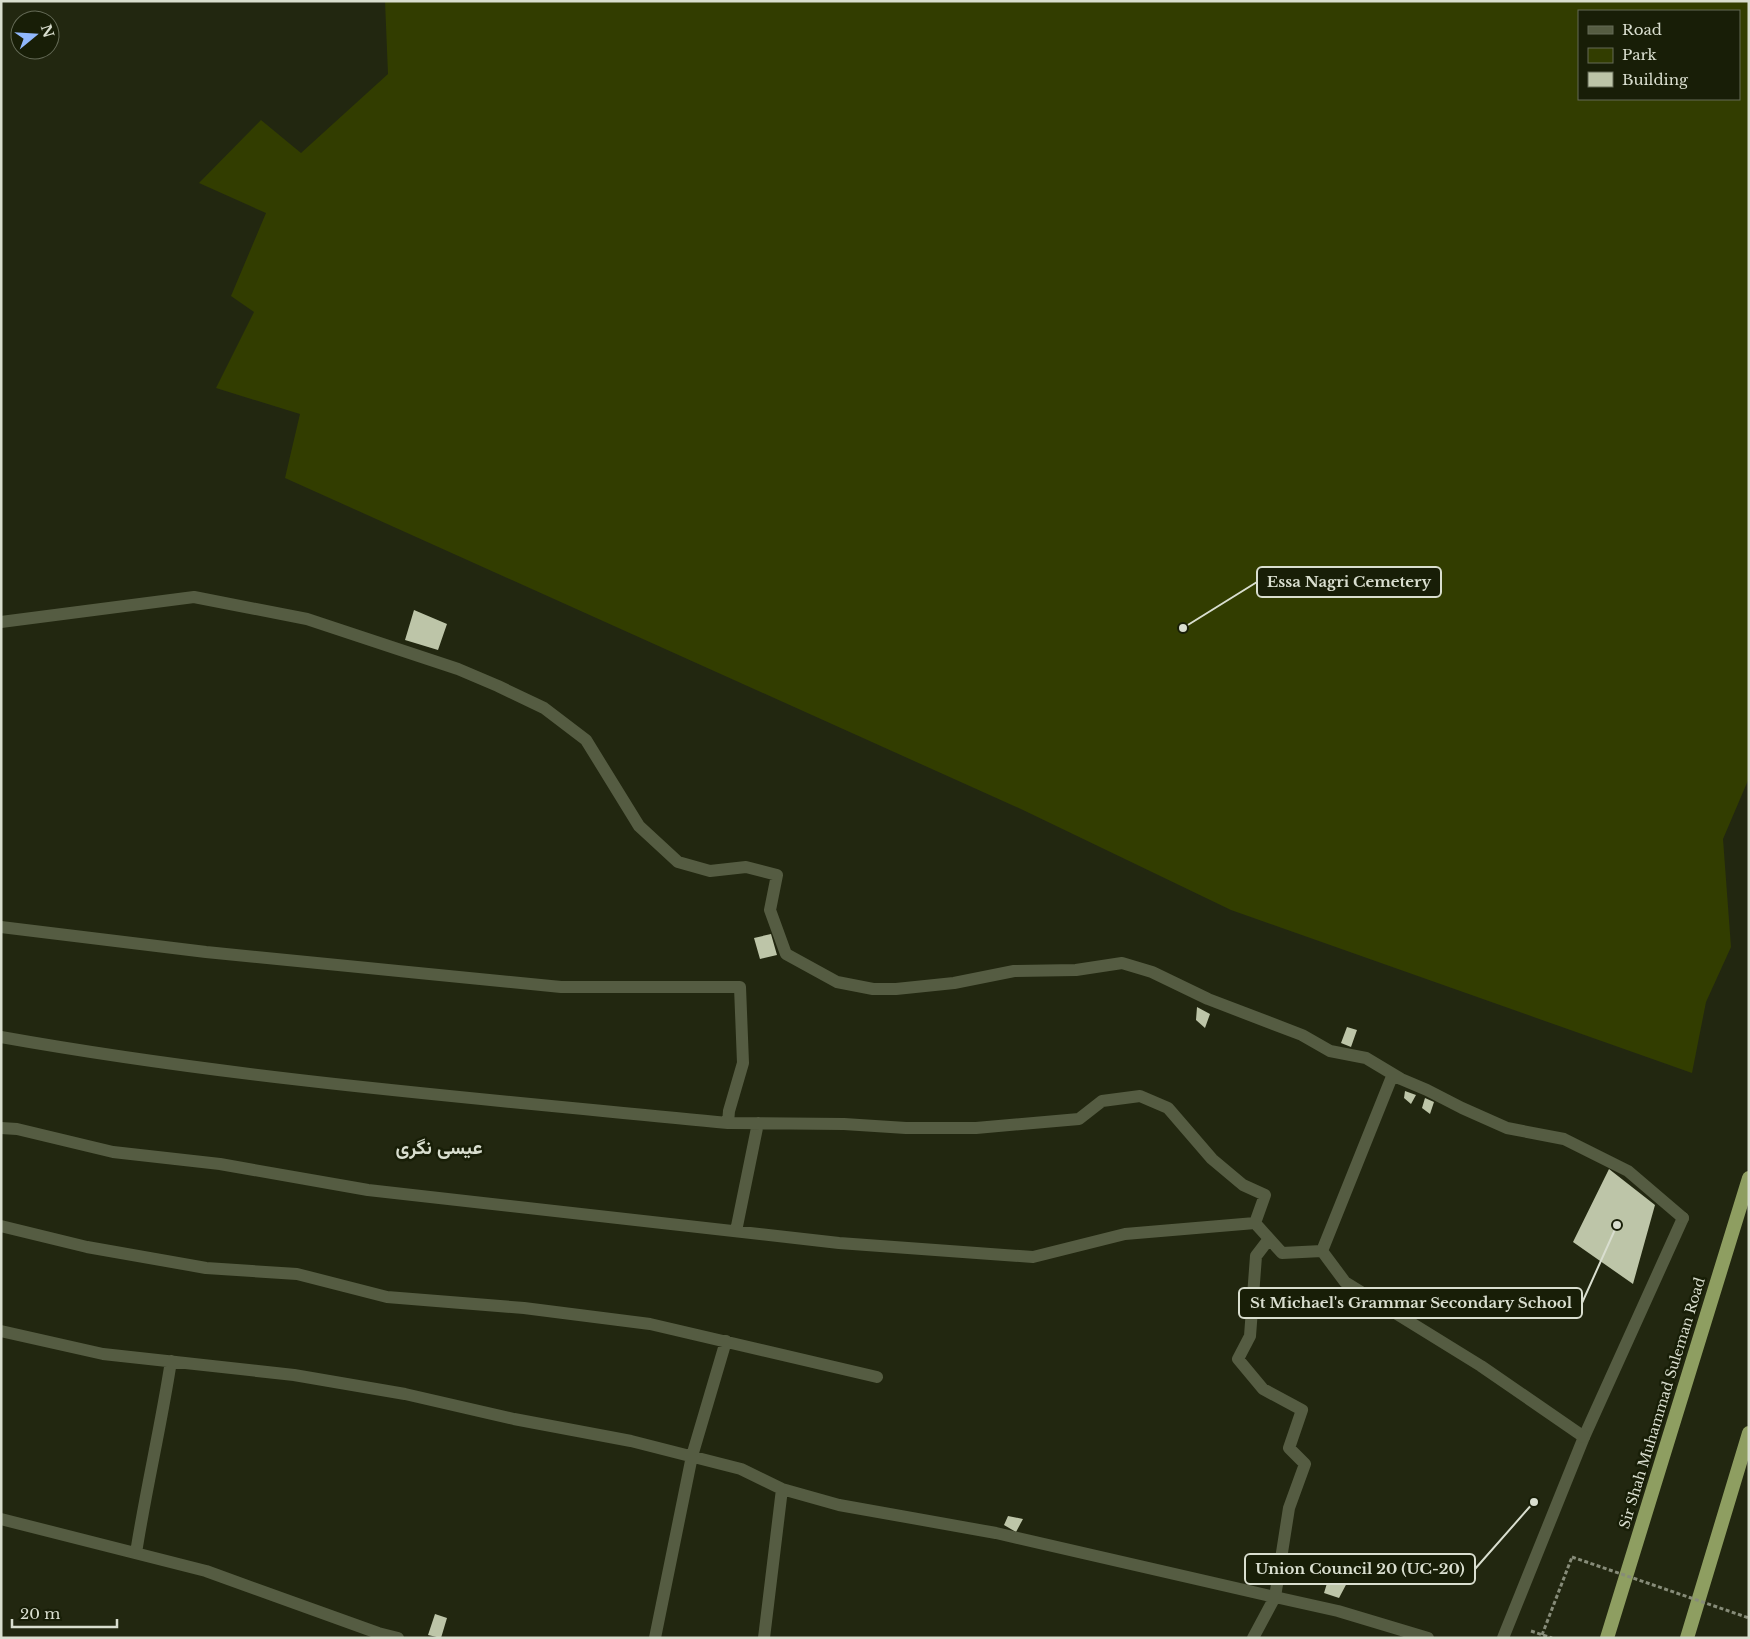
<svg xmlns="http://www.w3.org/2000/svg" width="1750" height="1639" font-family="'Libre Baskerville',Vazirmatn,serif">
  <rect width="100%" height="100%" fill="#222710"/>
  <path fill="#323d00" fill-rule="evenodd" d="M 385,1 L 1749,1 L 1749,778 L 1723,839 L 1731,947 L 1706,1002 L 1692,1073 L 1231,910 L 1023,810 L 285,478 L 300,414 L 216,388 L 254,312 L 231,296 L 266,213 L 199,183 L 261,120 L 301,153 L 388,74 ZM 1579,11 L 1739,11 L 1739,99 L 1579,99 Z"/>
  <path fill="#bdc5a8" d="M 414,610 L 447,624 L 438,650 L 405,640 Z
    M 771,934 L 777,955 L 760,959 L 754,938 Z
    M 1197,1007 L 1210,1014 L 1205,1028 L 1196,1020 Z
    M 1347,1027 L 1357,1030 L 1351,1047 L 1341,1043 Z
    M 1405,1091 L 1416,1095 L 1411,1104 L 1404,1098 Z
    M 1425,1098 L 1434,1102 L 1430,1114 L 1422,1108 Z
    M 1609,1169 L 1655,1205 L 1633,1284 L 1573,1242 Z
    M 1008,1516 L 1023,1519 L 1016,1532 L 1004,1525 Z
    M 1328,1580 L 1348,1581 L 1339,1598 L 1324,1593 Z
    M 435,1614 L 447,1618 L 441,1638 L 428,1635 Z"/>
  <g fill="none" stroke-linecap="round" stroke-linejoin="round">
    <path stroke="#878c79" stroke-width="3" stroke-dasharray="4 2.5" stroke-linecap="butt" d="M 1531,1631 L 1552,1638
      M 1542,1635 L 1572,1557"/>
    <path stroke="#555c42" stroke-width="12" d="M 1503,1638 L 1584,1437 L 1683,1218"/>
    <path stroke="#555c42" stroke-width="12" d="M 1,622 L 194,597 L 307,619 L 458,669 L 498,686 L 544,708 L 586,740 L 639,826 L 678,862 L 710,871 L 746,867 L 777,875 L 770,910 L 786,954 L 837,982 L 873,989 L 896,989 L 954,983 L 1014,971 L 1076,970 L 1122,963 L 1152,972 L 1208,999 L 1302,1035 L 1330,1051 L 1366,1058 L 1401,1079 L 1427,1090 L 1462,1108 L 1507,1128 L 1564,1139 L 1628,1171 L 1683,1218
      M 1,927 L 206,952 L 561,987 L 740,987 L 743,1063 L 729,1111 L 728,1123 L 844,1124 L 906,1128 L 976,1128 L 1079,1119 L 1102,1101 L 1140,1096 L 1168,1108 L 1212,1159 L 1243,1185 L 1265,1195 L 1255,1223
      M 1,1037 C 242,1080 485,1099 728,1123
      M 1393,1074 L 1322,1251 L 1345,1282 L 1481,1366 L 1584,1437
      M 1,1128 L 17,1129 L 113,1152 L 220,1164 L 368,1190 L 839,1243 L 963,1252 L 1033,1257 L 1125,1234 L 1255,1223
      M 1255,1223 L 1282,1253 L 1322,1251
      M 1,1226 L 87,1247 L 206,1268 L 297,1274 L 387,1297 L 524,1308 L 650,1324 L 877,1377
      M 736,1231 L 758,1123
      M 1269,1239 L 1256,1256 L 1250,1336 L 1238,1359 L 1263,1389 L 1302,1410 L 1289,1448 L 1305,1464 L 1289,1508 L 1275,1597 L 1338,1611 L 1428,1638
      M 1,1331 L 103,1354 L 294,1375 L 405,1394 L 514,1419 L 631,1441 L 741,1469 L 782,1489 L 839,1505 L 996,1533 L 1275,1597 L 1253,1638
      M 1,1519 L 206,1571 L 378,1633 L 398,1638
      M 136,1553 C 146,1489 161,1426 171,1361
      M 655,1638 L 692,1456 L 726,1341
      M 764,1638 L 782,1489"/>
    <path stroke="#8e9e61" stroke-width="14" d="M 1607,1638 L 1749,1178
      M 1687,1638 L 1749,1433"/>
    <path stroke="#878c79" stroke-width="3" stroke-dasharray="4 2.5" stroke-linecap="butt" d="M 1572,1557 L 1749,1618"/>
  </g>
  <g text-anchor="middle" stroke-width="5" stroke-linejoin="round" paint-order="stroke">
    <g font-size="14" fill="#d9decf" stroke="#181e07">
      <text transform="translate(1662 1403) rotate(-73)" y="5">Sir Shah Muhammad Suleman Road</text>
    </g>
    <g font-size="19" font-weight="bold" fill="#d9decf" stroke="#181e07">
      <text x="439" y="1154">عیسی نگری</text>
    </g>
  </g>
  <path fill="none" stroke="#d9decf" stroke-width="2" d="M1183 628L1257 582M1617 1225L1582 1303M1534 1502L1475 1569"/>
  <g fill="#d9decf" stroke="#181e07" stroke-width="2">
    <circle cx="1183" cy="628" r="5"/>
    <circle cx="1617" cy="1225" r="5"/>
    <circle cx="1534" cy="1502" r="5"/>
  </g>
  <g fill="#181e07" stroke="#d9decf" stroke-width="2">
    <rect x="1257" y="567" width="184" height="30" rx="5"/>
    <rect x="1239" y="1288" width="343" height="30" rx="5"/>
    <rect x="1245" y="1554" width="230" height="30" rx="5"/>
  </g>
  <g font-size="15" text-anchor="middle" font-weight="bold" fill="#d9decf">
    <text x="1349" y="587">Essa Nagri Cemetery</text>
    <text x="1411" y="1308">St Michael's Grammar Secondary School</text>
    <text x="1360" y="1574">Union Council 20 (UC-20)</text>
  </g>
  <rect width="1750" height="1639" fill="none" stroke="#d9decf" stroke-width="5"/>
  <rect x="1578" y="10" width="162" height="90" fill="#181e07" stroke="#656b57"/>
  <rect x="1588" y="26" width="25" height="8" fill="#555c42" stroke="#656b57"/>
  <text x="1622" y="35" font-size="15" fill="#d9decf">Road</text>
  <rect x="1588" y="48" width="25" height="15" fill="#323d00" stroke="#656b57"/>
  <text x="1622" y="60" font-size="15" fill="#d9decf">Park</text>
  <rect x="1588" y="72" width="25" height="15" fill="#bdc5a8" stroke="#656b57"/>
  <text x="1622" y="85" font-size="15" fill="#d9decf">Building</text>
  <g transform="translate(35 35) rotate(72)"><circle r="24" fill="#181e07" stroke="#656b57"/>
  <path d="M0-4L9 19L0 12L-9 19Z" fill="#91b8fd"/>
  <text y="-8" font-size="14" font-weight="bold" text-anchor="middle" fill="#d9decf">N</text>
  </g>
  <path d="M12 1619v8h105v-8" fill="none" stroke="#d9decf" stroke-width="2.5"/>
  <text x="20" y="1619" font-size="15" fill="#d9decf" stroke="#181e07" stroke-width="4" paint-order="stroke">20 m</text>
</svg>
